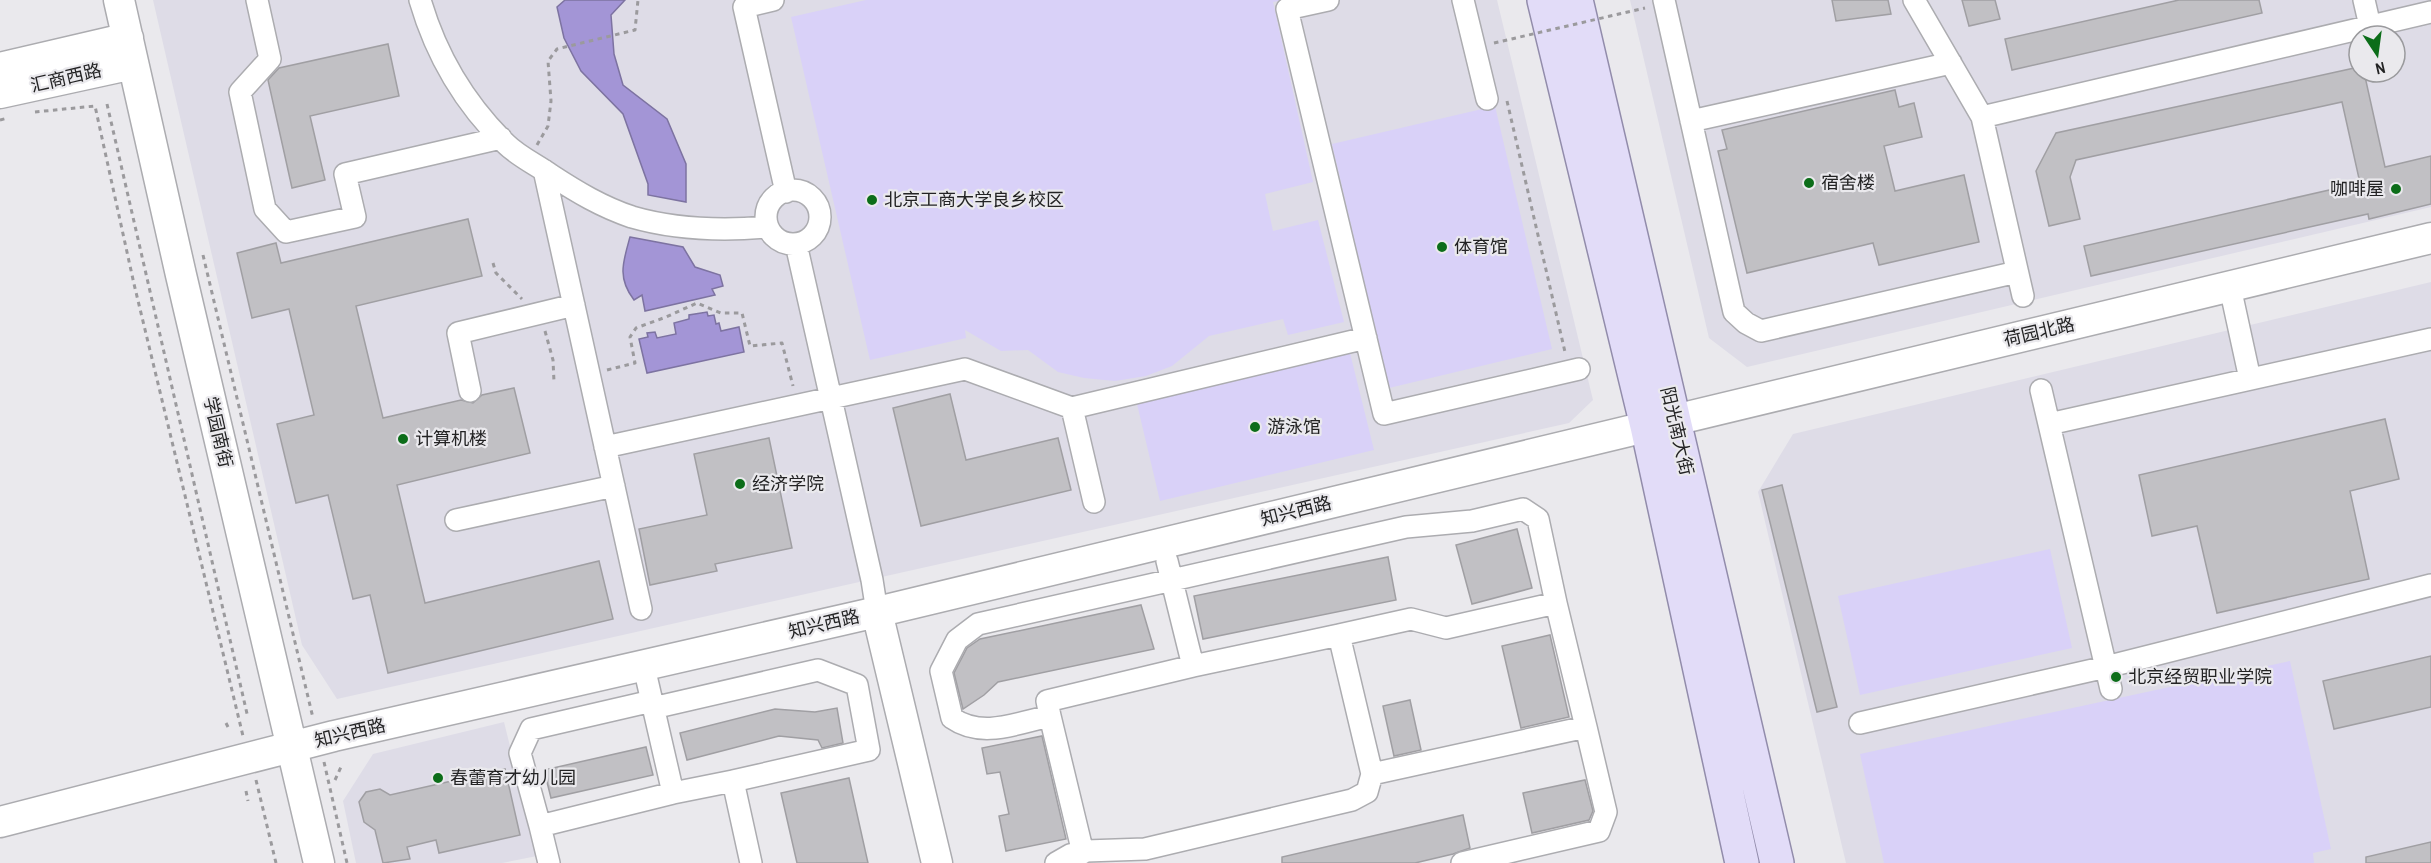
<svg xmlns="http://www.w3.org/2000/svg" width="2431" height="863" font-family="'Archivo Narrow','Noto Sans SC',sans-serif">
  <rect width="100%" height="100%" fill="#eae9ed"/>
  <path fill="#dedce7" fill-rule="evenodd" d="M 153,0 L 1497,0 L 1593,400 L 1569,423 L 337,699 L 302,645 Z
    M 1630,0 L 2431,0 L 2431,207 L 1747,367 L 1709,338 ZM 2359,36 L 2395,36 L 2395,72 L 2359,72 Z
    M 2431,282 L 2431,863 L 1846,863 L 1758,492 L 1793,434 Z
    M 504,722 L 537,856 L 502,863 L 356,863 L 343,801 L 373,754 Z"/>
  <path fill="#d9d1f8" d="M 866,0 L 1282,0 L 1273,2 L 1313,182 L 1265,194 L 1273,231 L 1318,220 L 1344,322 L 1288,335 L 1283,319 L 1209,336 L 1172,366 L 1146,376 L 1115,381 L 1084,378 L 1058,372 L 1028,350 L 1001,351 L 965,330 L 966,338 L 870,360 L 791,17 Z
    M 1495,106 L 1552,349 L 1389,388 L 1332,144 Z
    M 1350,353 L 1374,450 L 1160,501 L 1137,404 Z
    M 2050,549 L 2072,648 L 1860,695 L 1838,596 Z
    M 2290,661 L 2331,849 L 2313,853 L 2314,863 L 1884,863 L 1860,754 Z"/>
  <path fill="#a395d6" stroke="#7d73a1" stroke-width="1.5" d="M 565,0 L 625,0 L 611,15 L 614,54 L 623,85 L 667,119 L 686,164 L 686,202 L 648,195 L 648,184 L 623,114 L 581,71 L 564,38 L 557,7 Z
    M 630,237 L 683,247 L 695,267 L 720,275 L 723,286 L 712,289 L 715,295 L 645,311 L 642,295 L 634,300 C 617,278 623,262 630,237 Z
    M 707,312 L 708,316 L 714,315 L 716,324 L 719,323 L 721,331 L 739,327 L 744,352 L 647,373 L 639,339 L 648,337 L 647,333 L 655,332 L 657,338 L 676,334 L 674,323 L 689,319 L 689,315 Z"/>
  <path fill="#c1c0c4" stroke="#a09fa3" stroke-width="1.5" d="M 1832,0 L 1888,0 L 1891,14 L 1836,21 Z
    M 1962,0 L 1995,0 L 2000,19 L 1969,26 Z
    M 2179,0 L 2259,0 L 2262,13 L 2012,70 L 2005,39 Z
    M 388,44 L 399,96 L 310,116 L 325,180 L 292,188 L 268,80 L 279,68 Z
    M 2359,67 L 2359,72 L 2364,72 L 2385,167 L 2431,156 L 2431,204 L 2369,219 L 2368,214 L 2091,276 L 2084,246 L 2360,183 L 2342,102 L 2076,160 L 2070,177 L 2080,219 L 2049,226 L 2036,171 L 2056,133 Z
    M 1895,90 L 1899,107 L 1914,103 L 1922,137 L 1884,146 L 1895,191 L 1964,175 L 1979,242 L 1879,265 L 1873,243 L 1747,273 L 1718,151 L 1727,149 L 1722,130 Z
    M 468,219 L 482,276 L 356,306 L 383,418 L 461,400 L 473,403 L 482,395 L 514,388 L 530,453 L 397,485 L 425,603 L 599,561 L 613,619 L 388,673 L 370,595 L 353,599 L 328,495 L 296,503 L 277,424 L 314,415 L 289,309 L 252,318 L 237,253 L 276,243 L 281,263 Z
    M 950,394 L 966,460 L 1058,438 L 1071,490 L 921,526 L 893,408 Z
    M 2385,419 L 2399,479 L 2350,491 L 2369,579 L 2217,613 L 2197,526 L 2152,536 L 2139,475 Z
    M 769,438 L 792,548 L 715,564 L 717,571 L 650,585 L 639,529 L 707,515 L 694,454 Z
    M 1782,485 L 1837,707 L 1817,712 L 1762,490 Z
    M 1517,529 L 1532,588 L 1472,604 L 1456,545 Z
    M 1388,557 L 1396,600 L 1203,639 L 1194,596 Z
    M 1141,605 L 1154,649 L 998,682 L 984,695 L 963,709 L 954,673 L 967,648 L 980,639 Z
    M 1550,635 L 1569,717 L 1521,728 L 1502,646 Z
    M 2431,656 L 2431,707 L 2334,729 L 2323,681 Z
    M 1410,700 L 1421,750 L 1394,756 L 1383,706 Z
    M 837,708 L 843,743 L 822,748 L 818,740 L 779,736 L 687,760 L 680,733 L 775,709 L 815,712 Z
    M 1042,736 L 1066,839 L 1006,851 L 999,816 L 1009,814 L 1000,772 L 987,774 L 982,748 Z
    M 646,747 L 653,775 L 551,798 L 544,770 Z
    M 505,769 L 520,835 L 439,853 L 436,840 L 407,847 L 410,859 L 383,863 L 375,830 L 364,822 L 359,802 L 366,792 L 380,789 L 390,795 Z
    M 849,778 L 868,863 L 797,863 L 781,793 Z
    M 1585,780 L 1593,811 L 1589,820 L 1532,833 L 1523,793 Z
    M 1463,815 L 1470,848 L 1453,854 L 1415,863 L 1282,863 L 1282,857 Z
    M 2431,842 L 2431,863 L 2366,863 L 2366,857 Z"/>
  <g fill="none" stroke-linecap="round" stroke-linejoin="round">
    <g stroke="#acacb0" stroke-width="24">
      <path id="street" d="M 257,0 L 270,59 L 240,92 L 265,209 L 286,232 L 355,217 L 345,174 L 501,138
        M 420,0 C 436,55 465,104 506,144 C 518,156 537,165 551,175 C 577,192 602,207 632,217 C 677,230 722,231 768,227
        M 773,0 L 744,7 L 786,192
        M 1328,0 L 1287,9 L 1384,414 L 1579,369
        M 1463,0 L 1487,99
        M 1664,0 L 1734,312 L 1746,323 L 1761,331 L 2017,272
        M 1914,0 L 1982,117 L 2023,296
        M 2364,0 L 2370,26
        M 1982,117 L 2431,12
        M 1691,121 L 1951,63
        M 544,170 L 641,609
        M766 217a27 27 0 1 1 54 0a27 27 0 1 1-54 0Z
        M 796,244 L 872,580 L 877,612
        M 2230,287 L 2250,379
        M 2041,390 L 2111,689
        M 470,391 L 458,333 L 574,305
        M 1072,408 L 1094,502
        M 2049,424 L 2431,339
        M 605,447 L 965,369 L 1072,408 L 1366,338
        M 456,520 L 614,486
        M 653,708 L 818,670 L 857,685 L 869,750 L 733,781 L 751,863
        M 1050,716 L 1047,701 L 1193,666
        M 1860,723 L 2106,667 L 2431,585
        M 1372,774 L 1586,727 L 1556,603
        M 673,793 L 733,781
        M 540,826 L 520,753 L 531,729 L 652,701
        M 1083,853 L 1050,716 C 1017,723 982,739 952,718 L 941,671 L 957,640 L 978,624 L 1406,527 L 1472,521 L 1523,509 L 1538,519 L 1556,603 L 1446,628 L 1411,619 L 1339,635
        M 549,863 L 540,826 L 673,793 L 647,680
        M 1056,863 L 1070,855 L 1086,851 L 1145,849 L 1352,800 L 1367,792 L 1372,774 L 1339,635 L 1193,666 L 1167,561
        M 1462,863 L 1599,831 L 1606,812 L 1586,727"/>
    </g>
    <g stroke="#acacb0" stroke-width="33">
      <path id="secondary" d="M 119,0 L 181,275 L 319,863
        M 0,68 L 128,38
        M 0,93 L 133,64
        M 877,612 L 937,863
        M 0,822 L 334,736 L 877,612 L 2431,238"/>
    </g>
    <g stroke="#928cab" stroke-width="36">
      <path id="primary" d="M 1544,0 L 1647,426 L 1742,863
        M 1576,0 L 1777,863"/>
    </g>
    <path stroke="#9b9a9d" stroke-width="3" stroke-dasharray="4.5 4.5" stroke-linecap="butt" d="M 1507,101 L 1565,352
      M 107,104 L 248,718
      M 35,112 L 95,106 L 134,284 L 243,736
      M 0,120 L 8,118
      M 537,145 L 548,126 L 551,101 L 548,61 L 557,49 L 635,30 L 638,0
      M 203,255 L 313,718
      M 493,263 L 496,273 L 522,299
      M 545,331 L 553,360 L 554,382
      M 607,370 L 635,363 L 630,337 L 636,328 L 666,317 L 697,303 L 721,313 L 742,313 L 750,346 L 782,343 L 793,386
      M 226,723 L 229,729
      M 324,762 L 347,863
      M 256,780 L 276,863
      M 335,780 L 341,767
      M 246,791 L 248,801"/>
    <use href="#street" stroke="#fff" stroke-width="21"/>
    <use href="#secondary" stroke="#fff" stroke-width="30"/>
    <use href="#primary" stroke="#e2dcf8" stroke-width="33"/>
    <path stroke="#9b9a9d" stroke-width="3" stroke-dasharray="4.5 4.5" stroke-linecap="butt" d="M 1494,43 L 1645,8"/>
  </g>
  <g fill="#0c6d19" stroke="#eae9ed" stroke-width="2">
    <circle cx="1809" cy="183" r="6"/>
    <circle cx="2396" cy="189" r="6"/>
    <circle cx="872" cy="200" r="6"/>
    <circle cx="1442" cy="247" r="6"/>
    <circle cx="1255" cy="427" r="6"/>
    <circle cx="403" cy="439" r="6"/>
    <circle cx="740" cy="484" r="6"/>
    <circle cx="2116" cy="677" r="6"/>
    <circle cx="438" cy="778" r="6"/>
  </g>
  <g text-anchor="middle" stroke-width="4.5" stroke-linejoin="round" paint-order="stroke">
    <g font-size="18" fill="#232324" stroke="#eae9ed">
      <text transform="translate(66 78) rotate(-13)" y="6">汇商西路</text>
      <text transform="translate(2039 332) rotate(-13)" y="6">荷园北路</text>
      <text transform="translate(1677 431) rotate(77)" y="6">阳光南大街</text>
      <text transform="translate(218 432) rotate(77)" y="6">学园南街</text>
      <text transform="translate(1296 511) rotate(-14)" y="6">知兴西路</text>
      <text transform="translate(824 624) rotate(-13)" y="6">知兴西路</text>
      <text transform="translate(350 733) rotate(-13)" y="6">知兴西路</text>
    </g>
    <g font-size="18" fill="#232324" stroke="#eae9ed" text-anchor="start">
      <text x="1821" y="189">宿舍楼</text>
      <text x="2384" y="195" text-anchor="end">咖啡屋</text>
      <text x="884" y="206">北京工商大学良乡校区</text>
      <text x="1454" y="253">体育馆</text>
      <text x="1267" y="433">游泳馆</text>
      <text x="415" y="445">计算机楼</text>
      <text x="752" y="490">经济学院</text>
      <text x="2128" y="683">北京经贸职业学院</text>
      <text x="450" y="784">春蕾育才幼儿园</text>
    </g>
  </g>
  <g transform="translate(2377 54) rotate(167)"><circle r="28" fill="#eae9ed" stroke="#9a9a9d" stroke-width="1.5"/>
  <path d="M0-4.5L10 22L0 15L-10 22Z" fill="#0c6d19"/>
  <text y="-9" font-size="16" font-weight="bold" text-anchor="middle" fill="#232324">N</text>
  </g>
</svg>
